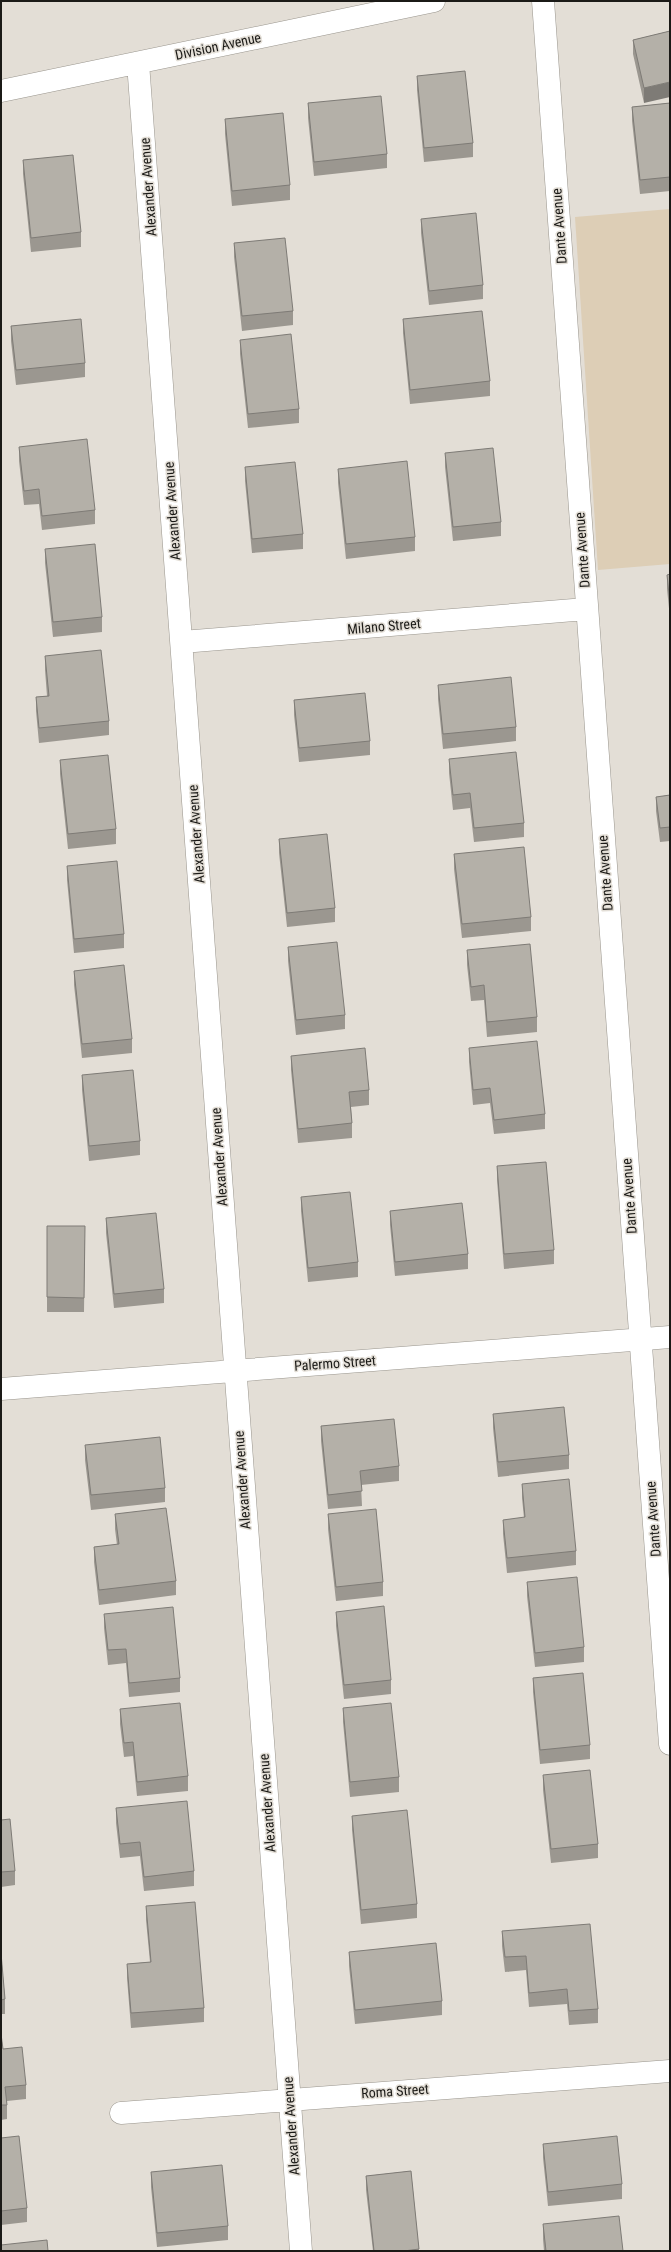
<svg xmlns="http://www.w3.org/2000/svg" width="671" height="2252" font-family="'Roboto Condensed',sans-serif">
  <rect width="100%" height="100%" fill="#e3ded6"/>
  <path fill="#ddceb6" d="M 670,209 L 670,564 L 598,570 L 575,217 Z"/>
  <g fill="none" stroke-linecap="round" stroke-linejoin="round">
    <g stroke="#99958d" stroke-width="23">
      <path id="minor" d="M 543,1 L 670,1744
        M 138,63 L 301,2251
        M 1,91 L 434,1
        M 182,642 L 586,609
        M 1,1389 L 670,1337
        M 121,2113 L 670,2071"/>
    </g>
    <use href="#minor" stroke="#fff" stroke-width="22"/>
  </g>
  <path fill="#9b9790" d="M 670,31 L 644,103 L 633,54 L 633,40 Z
    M 417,76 L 473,143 L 473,157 L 424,162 L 417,90 Z
    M 308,103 L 387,154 L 387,168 L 314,176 L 308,118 Z
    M 670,103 L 670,191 L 640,194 L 632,121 L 632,107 Z
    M 225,119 L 290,185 L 290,200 L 232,206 L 225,134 Z
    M 23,160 L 81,232 L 81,247 L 31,252 L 23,174 Z
    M 421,219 L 483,285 L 483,299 L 429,305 L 421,233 Z
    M 234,243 L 293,311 L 293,325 L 242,331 L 234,257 Z
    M 403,319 L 490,381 L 490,396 L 410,404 L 403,333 Z
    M 11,326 L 85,363 L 85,377 L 16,385 L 11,341 Z
    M 240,340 L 299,409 L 299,423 L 248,428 L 240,354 Z
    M 19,447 L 95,510 L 95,524 L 42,530 L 39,504 L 24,505 L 19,461 Z
    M 445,453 L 501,522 L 501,536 L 453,541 L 445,467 Z
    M 245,467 L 303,534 L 303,549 L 252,553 L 245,481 Z
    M 338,469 L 415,537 L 415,551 L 346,559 L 338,483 Z
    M 45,549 L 102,617 L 102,632 L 53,637 L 45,563 Z
    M 670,574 L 670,618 L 667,589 L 667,575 Z
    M 45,656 L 109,721 L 109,735 L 39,743 L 36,711 L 36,697 L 47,696 L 45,670 Z
    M 438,685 L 516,727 L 516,741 L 443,749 L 438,699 Z
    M 294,700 L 370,741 L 370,755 L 299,762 L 294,715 Z
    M 449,759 L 524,823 L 524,837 L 474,842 L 470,808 L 453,810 L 449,773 Z
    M 60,760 L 116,829 L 116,844 L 68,849 L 60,774 Z
    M 670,795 L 670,841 L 660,842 L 656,811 L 656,797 Z
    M 279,839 L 335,908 L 335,922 L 287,927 L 279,853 Z
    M 454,854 L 531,917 L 531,931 L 462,938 L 454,869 Z
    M 67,866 L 124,934 L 124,948 L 74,953 L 67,880 Z
    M 288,947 L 345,1015 L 345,1029 L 296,1035 L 288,961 Z
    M 467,950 L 537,1017 L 537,1032 L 487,1037 L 484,1000 L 471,1001 L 467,965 Z
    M 74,971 L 132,1039 L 132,1053 L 82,1058 L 74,985 Z
    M 469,1048 L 545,1114 L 545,1129 L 494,1134 L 490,1103 L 473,1105 L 469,1062 Z
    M 291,1056 L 369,1090 L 369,1105 L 351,1107 L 352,1123 L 352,1138 L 298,1143 L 291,1070 Z
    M 82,1075 L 140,1141 L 140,1155 L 89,1161 L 82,1090 Z
    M 497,1166 L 554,1250 L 554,1264 L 504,1269 L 497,1180 Z
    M 301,1197 L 358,1262 L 358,1277 L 308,1282 L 301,1211 Z
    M 390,1211 L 468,1254 L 468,1269 L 395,1276 L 390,1225 Z
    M 106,1218 L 164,1289 L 164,1303 L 114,1308 L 106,1233 Z
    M 47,1226 L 85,1240 L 84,1312 L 47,1312 Z
    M 493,1414 L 569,1455 L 569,1469 L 498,1477 L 493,1428 Z
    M 321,1426 L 399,1466 L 399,1481 L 361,1485 L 362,1506 L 328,1509 L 321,1441 Z
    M 85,1445 L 165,1488 L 165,1502 L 91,1510 L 85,1460 Z
    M 522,1484 L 576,1551 L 576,1565 L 507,1573 L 503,1534 L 503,1520 L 524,1518 L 522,1498 Z
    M 115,1514 L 176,1581 L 176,1595 L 99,1605 L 94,1562 L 94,1547 L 117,1545 L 115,1529 Z
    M 328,1514 L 383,1582 L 383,1596 L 336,1601 L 328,1529 Z
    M 527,1582 L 584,1647 L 584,1662 L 535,1667 L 527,1596 Z
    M 336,1612 L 391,1680 L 391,1694 L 344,1699 L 336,1626 Z
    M 104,1614 L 180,1678 L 180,1692 L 129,1697 L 126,1663 L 108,1665 L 104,1628 Z
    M 533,1678 L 590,1745 L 590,1759 L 540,1764 L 533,1692 Z
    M 343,1708 L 399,1777 L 399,1792 L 350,1797 L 343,1722 Z
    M 120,1709 L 188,1776 L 188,1791 L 137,1796 L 133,1756 L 124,1757 L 120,1724 Z
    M 543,1775 L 598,1844 L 598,1858 L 551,1863 L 543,1790 Z
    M 116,1808 L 194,1871 L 194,1886 L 144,1891 L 140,1856 L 120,1858 L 116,1823 Z
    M 352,1816 L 417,1904 L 417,1918 L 361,1924 L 352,1830 Z
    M 1,1820 L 15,1871 L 15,1885 L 1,1887 Z
    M 146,1906 L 204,2008 L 204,2022 L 131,2028 L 127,1978 L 127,1964 L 150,1962 L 146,1920 Z
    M 502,1931 L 598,2009 L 598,2023 L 569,2025 L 567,2004 L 529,2007 L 526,1970 L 505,1972 L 502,1946 Z
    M 349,1952 L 442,2001 L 442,2015 L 355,2024 L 349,1966 Z
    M 1,1953 L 5,1999 L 5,2014 L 1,2014 Z
    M 1,2034 L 3,2049 L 26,2085 L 26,2099 L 7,2101 L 7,2119 L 1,2120 Z
    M 1,2138 L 27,2208 L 27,2222 L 1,2225 Z
    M 543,2144 L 622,2184 L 622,2199 L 548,2206 L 543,2158 Z
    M 411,2171 L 419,2251 L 373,2251 L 366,2190 L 366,2176 Z
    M 151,2172 L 228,2226 L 228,2240 L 157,2247 L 151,2187 Z
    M 543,2224 L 623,2251 L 544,2251 L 543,2239 Z"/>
  <path fill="#7e7b76" d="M 670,82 L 670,97 L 644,103 L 644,88 Z"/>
  <path fill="#b4b0a8" stroke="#7e7b76" d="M 670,31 L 670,82 L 644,88 L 633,40 Z
    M 465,71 L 473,143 L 424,148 L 417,76 Z
    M 381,96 L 387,154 L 314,162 L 308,103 Z
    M 670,103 L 670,177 L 640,180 L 632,107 Z
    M 283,113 L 290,185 L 232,191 L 225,119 Z
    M 73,155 L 81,232 L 31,238 L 23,160 Z
    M 476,213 L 483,285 L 429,291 L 421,219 Z
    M 285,238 L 293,311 L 242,316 L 234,243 Z
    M 482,311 L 490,381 L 410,390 L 403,319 Z
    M 81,319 L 85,363 L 16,370 L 11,326 Z
    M 291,334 L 299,409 L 248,414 L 240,340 Z
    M 87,439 L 95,510 L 42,516 L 39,489 L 24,491 L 19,447 Z
    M 493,448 L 501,522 L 453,527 L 445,453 Z
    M 407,461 L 415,537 L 346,544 L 338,469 Z
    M 295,462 L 303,534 L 252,539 L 245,467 Z
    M 95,544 L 102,617 L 53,622 L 45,549 Z
    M 670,574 L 670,604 L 667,575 Z
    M 101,650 L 109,721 L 39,728 L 36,697 L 49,696 L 45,656 Z
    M 511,677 L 516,727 L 443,734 L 438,685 Z
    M 365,693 L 370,741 L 299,748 L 294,700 Z
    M 516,752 L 524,823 L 474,828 L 470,793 L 453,795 L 449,759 Z
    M 108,755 L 116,829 L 68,834 L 60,760 Z
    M 670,795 L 670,827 L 660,828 L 656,797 Z
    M 327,834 L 335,908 L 287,913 L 279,839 Z
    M 524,847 L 531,917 L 462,924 L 454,854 Z
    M 117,861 L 124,934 L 74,939 L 67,866 Z
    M 337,942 L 345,1015 L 296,1020 L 288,947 Z
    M 530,944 L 537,1017 L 487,1022 L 484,985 L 471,987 L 467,950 Z
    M 124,965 L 132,1039 L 82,1044 L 74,971 Z
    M 537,1041 L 545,1114 L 494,1120 L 490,1088 L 473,1090 L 469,1048 Z
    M 365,1048 L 369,1090 L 349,1092 L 352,1123 L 298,1129 L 291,1056 Z
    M 133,1070 L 140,1141 L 89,1146 L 82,1075 Z
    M 546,1162 L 554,1250 L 504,1254 L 497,1166 Z
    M 350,1192 L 358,1262 L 308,1268 L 301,1197 Z
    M 462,1203 L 468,1254 L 395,1262 L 390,1211 Z
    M 156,1213 L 164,1289 L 114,1294 L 106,1218 Z
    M 47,1226 L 85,1226 L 84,1298 L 47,1297 Z
    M 564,1407 L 569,1455 L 498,1462 L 493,1414 Z
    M 394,1419 L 399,1466 L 360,1471 L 362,1491 L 328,1495 L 321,1426 Z
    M 160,1437 L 165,1488 L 91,1495 L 85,1445 Z
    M 569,1479 L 576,1551 L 507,1558 L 503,1520 L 525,1517 L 522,1484 Z
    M 166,1508 L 176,1581 L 99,1590 L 94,1547 L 119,1544 L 115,1514 Z
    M 376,1509 L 383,1582 L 336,1587 L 328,1514 Z
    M 577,1577 L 584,1647 L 535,1653 L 527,1582 Z
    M 384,1606 L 391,1680 L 344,1685 L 336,1612 Z
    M 173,1607 L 180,1678 L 129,1683 L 126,1649 L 108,1650 L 104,1614 Z
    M 583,1673 L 590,1745 L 540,1750 L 533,1678 Z
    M 180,1703 L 188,1776 L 137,1782 L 133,1742 L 124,1743 L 120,1709 Z
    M 391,1703 L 399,1777 L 350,1782 L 343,1708 Z
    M 590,1770 L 598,1844 L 551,1849 L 543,1775 Z
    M 187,1801 L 194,1871 L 144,1877 L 140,1842 L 120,1844 L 116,1808 Z
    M 407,1810 L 417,1904 L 361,1910 L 352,1816 Z
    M 10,1819 L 15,1871 L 1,1872 L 1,1820 Z
    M 195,1902 L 204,2008 L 131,2013 L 127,1964 L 151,1962 L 146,1906 Z
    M 590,1924 L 598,2009 L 569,2011 L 567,1989 L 529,1993 L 526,1956 L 505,1957 L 502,1931 Z
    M 436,1943 L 442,2001 L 355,2010 L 349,1952 Z
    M 1,1953 L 5,1999 L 1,2000 Z
    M 1,2034 L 3,2049 L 22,2047 L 26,2085 L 5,2087 L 7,2105 L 1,2105 Z
    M 19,2136 L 27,2208 L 1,2211 L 1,2138 Z
    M 617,2136 L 622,2184 L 548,2192 L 543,2144 Z
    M 222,2165 L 228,2226 L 157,2233 L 151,2172 Z
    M 411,2171 L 419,2249 L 404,2251 L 374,2251 L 366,2176 Z
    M 619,2216 L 623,2251 L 546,2251 L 543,2224 Z
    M 47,2240 L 48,2251 L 1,2251 L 1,2245 Z"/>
  <g text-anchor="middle" stroke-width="3" stroke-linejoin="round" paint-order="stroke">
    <g font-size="14" fill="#1b1a17" stroke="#e3ded6">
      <text transform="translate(218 46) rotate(-12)" y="5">Division Avenue</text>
      <text transform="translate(148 187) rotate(-94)" y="5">Alexander Avenue</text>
      <text transform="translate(559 226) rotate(-94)" y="5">Dante Avenue</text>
      <text transform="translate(172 511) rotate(-94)" y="5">Alexander Avenue</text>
      <text transform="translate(582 550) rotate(-94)" y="5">Dante Avenue</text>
      <text transform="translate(384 626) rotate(-5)" y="5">Milano Street</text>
      <text transform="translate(196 834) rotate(-94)" y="5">Alexander Avenue</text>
      <text transform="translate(605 873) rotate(-94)" y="5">Dante Avenue</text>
      <text transform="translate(219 1157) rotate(-94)" y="5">Alexander Avenue</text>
      <text transform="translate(629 1196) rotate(-94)" y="5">Dante Avenue</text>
      <text transform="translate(335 1363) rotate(-4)" y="5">Palermo Street</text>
      <text transform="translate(242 1480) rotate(-94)" y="5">Alexander Avenue</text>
      <text transform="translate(653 1519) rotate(-94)" y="5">Dante Avenue</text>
      <text transform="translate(267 1803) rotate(-94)" y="5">Alexander Avenue</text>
      <text transform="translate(395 2091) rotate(-4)" y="5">Roma Street</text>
      <text transform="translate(291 2126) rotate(-94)" y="5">Alexander Avenue</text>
    </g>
  </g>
  <rect width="671" height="2252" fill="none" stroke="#1b1a17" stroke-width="4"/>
</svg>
